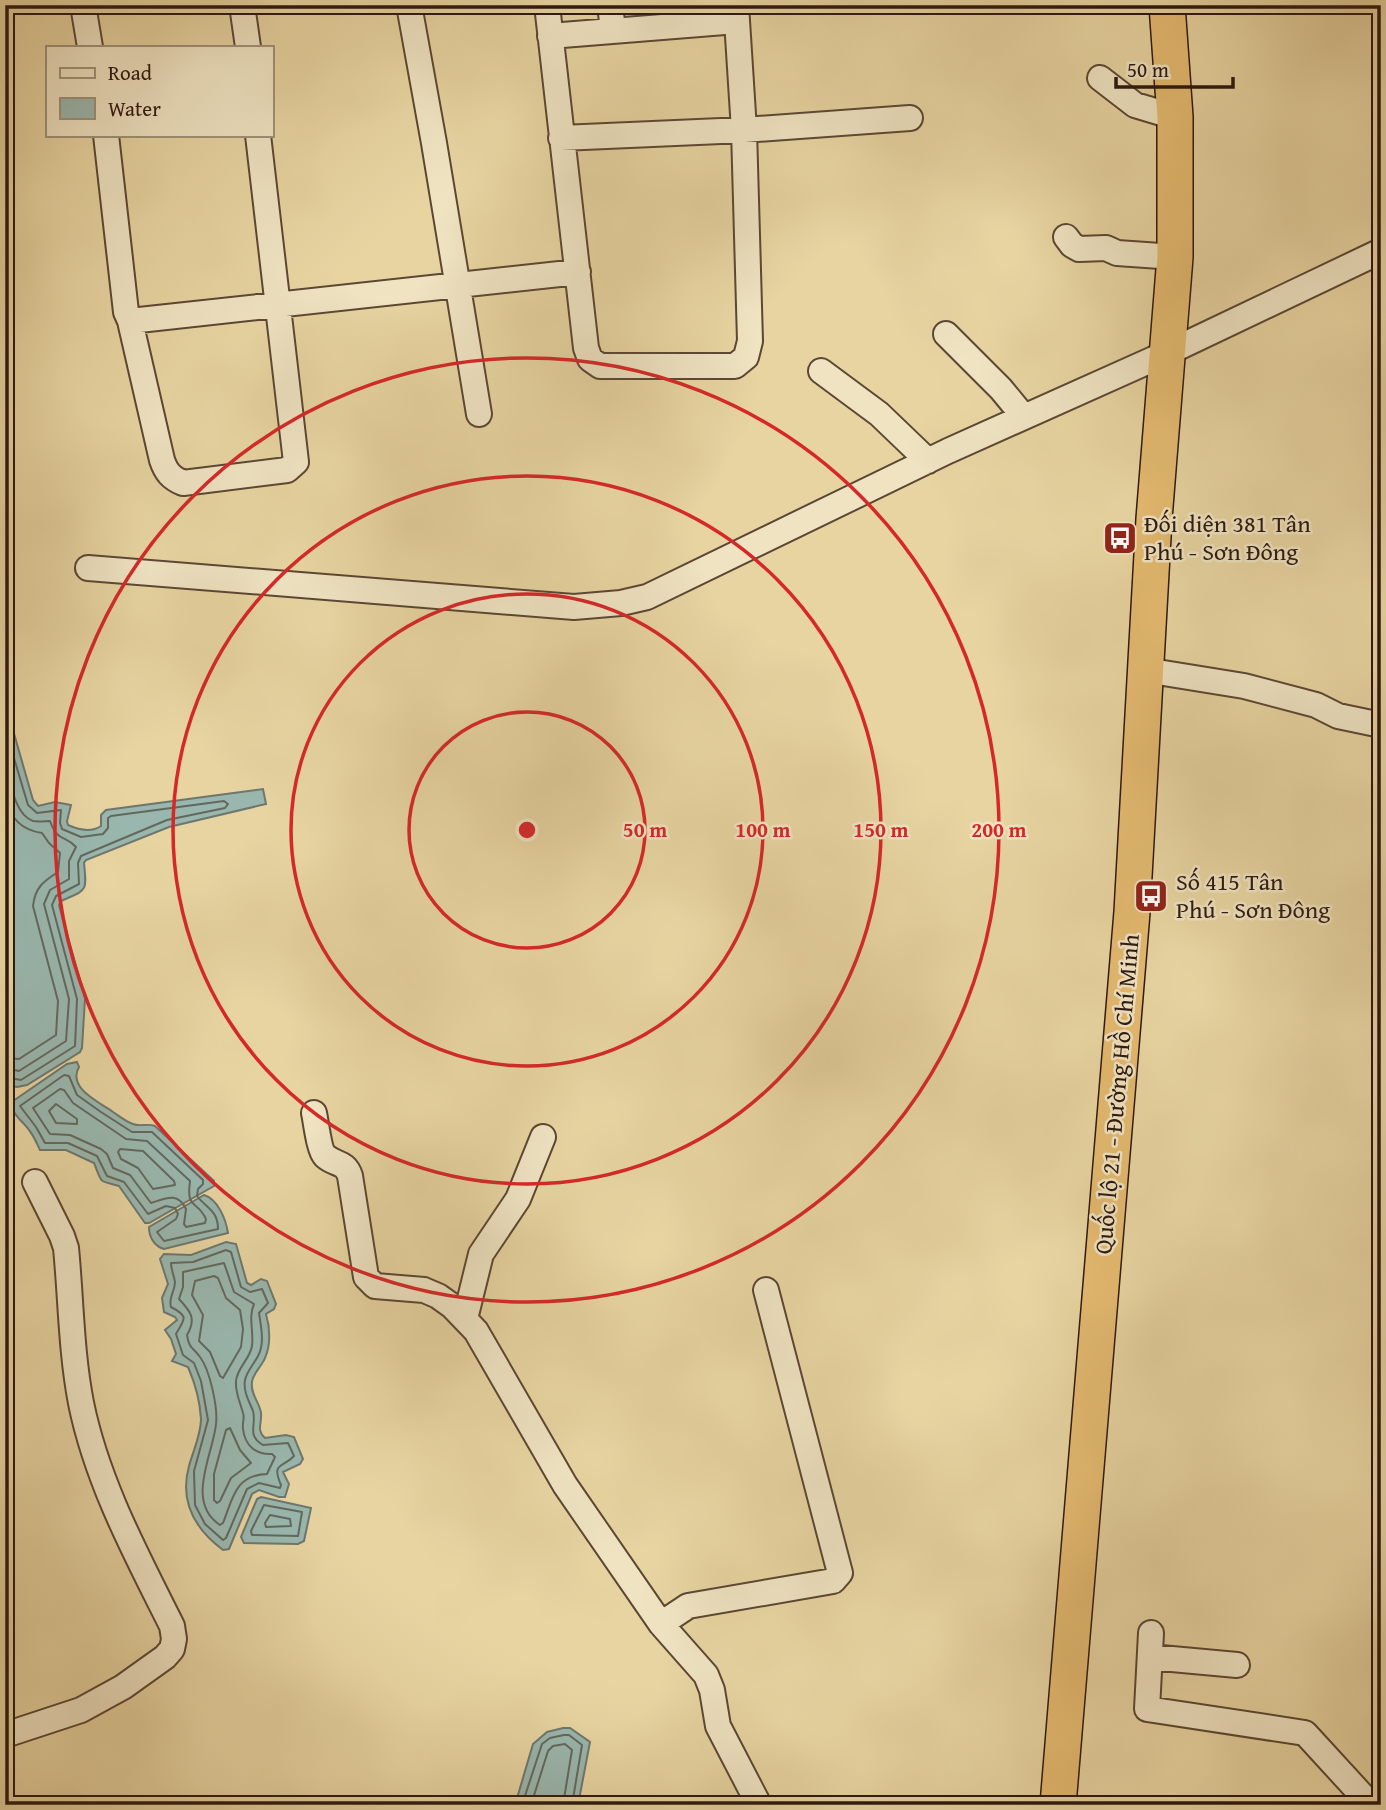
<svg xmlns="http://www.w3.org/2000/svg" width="1386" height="1810" font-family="'Gentium Book Plus',serif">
  <rect width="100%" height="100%" fill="#e7d4a1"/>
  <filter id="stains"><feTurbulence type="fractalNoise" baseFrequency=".00286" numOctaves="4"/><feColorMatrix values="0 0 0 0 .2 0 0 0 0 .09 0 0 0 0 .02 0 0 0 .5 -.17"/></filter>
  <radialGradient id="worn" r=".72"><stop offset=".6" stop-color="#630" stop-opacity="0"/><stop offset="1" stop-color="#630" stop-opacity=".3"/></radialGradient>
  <path fill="#99b7ae" stroke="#6e776e" stroke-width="2" d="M 5,702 L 33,800 L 38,806 L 55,802 L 71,805 L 67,821 L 68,825 C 79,830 91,833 101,826 L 101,815 L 106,810 L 263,789 L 266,804 L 169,827 L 86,860 L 84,863 C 87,893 87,889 61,901 L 59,905 L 85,998 L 82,1048 L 80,1052 L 27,1085 L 17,1087 L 10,1086 L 5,1079 Z
    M 77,1062 L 79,1067 C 67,1088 99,1102 113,1112 C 119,1116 126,1122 133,1124 C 140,1127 148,1123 155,1126 L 214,1181 L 214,1186 L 149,1223 L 145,1223 L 119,1186 C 98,1180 103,1185 94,1163 L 66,1150 L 40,1150 C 37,1144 34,1136 29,1130 C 22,1120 10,1114 13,1101 L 67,1064 Z
    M 204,1195 C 218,1199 226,1220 228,1233 L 164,1249 C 154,1246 149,1237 149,1227 Z
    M 226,1242 L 236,1244 L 247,1283 L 251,1285 L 261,1279 L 267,1281 L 276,1304 L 274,1309 L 266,1314 C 270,1327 271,1345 265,1358 C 262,1366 253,1373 252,1382 C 250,1394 260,1403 261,1413 C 262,1424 256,1430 265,1438 L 286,1435 L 294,1437 L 303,1459 L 300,1464 L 283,1472 L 289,1484 L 285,1497 L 279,1497 L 259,1490 L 252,1494 L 229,1549 L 223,1550 C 195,1529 179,1502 189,1466 C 193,1451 201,1435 201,1419 C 200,1401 195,1383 188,1367 L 172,1361 L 176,1354 L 171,1339 L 165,1330 L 177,1320 L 175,1317 L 164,1312 L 162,1298 L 168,1284 L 160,1259 L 164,1254 L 191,1255 Z
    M 261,1497 L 311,1508 L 304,1541 L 298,1544 L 244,1543 L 241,1537 L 257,1499 Z
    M 563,1728 L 570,1728 L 590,1742 L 578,1805 L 515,1805 L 533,1744 L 547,1732 Z"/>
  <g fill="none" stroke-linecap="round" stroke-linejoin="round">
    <path stroke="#63685e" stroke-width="2" d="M 5,728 L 28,805 L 37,813 L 61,810 L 60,823 L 62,829 L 81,837 L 103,834 L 108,828 L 108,818 L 111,816 L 224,801 L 228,804 L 225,808 L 167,820 L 81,856 L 78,863 L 79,884 L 56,896 L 52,905 L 77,999 L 75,1046 L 21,1080 L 5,1077
      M 5,762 C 10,779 14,815 33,821 C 39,822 45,821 50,821 C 58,843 64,834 76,847 L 69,861 L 69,879 L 50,890 L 44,904 L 69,999 L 66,1041 L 19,1071 L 5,1068
      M 5,799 C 12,819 21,830 42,833 L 49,843 L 60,853 L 58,872 C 44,881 35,887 33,906 L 58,1001 L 56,1035 L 19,1059 L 5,1058
      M 64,1075 L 69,1076 L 77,1095 L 101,1112 L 132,1132 L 152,1132 L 203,1180 L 203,1184 L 198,1189 L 197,1196 C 206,1208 218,1210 218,1229 L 164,1241 L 157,1232 L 176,1219 L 178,1214 L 175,1208 L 166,1206 L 148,1214 L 124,1182 L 107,1176 L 97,1156 L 68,1143 L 45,1143 L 36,1127 L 20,1106 Z
      M 60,1089 L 64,1090 L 73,1103 L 126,1139 L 147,1141 L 190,1181 C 186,1211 197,1199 206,1219 L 205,1223 L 186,1227 L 184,1224 L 186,1209 C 177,1191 165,1199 151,1203 L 130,1175 L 113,1168 L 107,1154 L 101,1149 L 70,1135 L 50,1134 L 33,1108 Z
      M 56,1104 L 77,1119 L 77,1124 L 56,1123 L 49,1111 Z
      M 120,1149 L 143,1151 L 174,1181 L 175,1185 L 153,1189 L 138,1168 L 121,1159 L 118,1152 Z
      M 226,1250 L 231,1252 L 241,1287 L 250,1292 L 262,1289 L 268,1303 L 259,1313 C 261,1327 265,1343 258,1356 C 254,1364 247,1371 245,1380 C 243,1391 249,1401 253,1411 C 257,1425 246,1435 263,1445 L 288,1443 L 294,1456 C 283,1468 271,1462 281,1485 L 280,1488 L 259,1483 L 247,1489 L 226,1538 L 223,1540 L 205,1524 L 195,1505 L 194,1471 L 208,1420 L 201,1381 L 194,1363 L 183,1355 L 176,1334 C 184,1319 190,1317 171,1307 C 168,1297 175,1292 175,1282 C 174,1275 171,1270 171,1263 L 193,1262 Z
      M 224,1263 L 234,1292 L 254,1304 C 248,1317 254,1332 252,1346 C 250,1359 237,1368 236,1381 C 235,1392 240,1402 243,1413 C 245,1418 242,1423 243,1429 C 245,1446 256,1455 272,1454 L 275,1457 L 267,1474 C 235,1475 233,1498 223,1523 L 220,1525 C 185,1502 213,1455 216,1424 C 218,1408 210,1370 200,1357 C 193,1347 189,1349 187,1335 C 197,1318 190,1311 179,1299 L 183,1287 L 183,1272 Z
      M 214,1276 L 218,1278 L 226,1298 L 240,1310 L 243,1329 L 241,1347 L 223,1378 L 220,1376 L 210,1352 L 199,1341 L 203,1315 L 192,1295 L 195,1281 Z
      M 230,1428 L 240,1450 L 251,1463 L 231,1478 L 220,1501 L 217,1503 L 214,1500 L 214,1474 L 226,1430 Z
      M 264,1505 L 302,1512 L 298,1536 L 252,1535 L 251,1531 Z
      M 270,1515 L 290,1519 L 291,1526 L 266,1527 L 265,1523 Z
      M 522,1805 L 542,1744 L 550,1738 L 564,1735 L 569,1735 L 582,1745 L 572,1805
      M 531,1805 L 548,1751 L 553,1746 L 565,1744 L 572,1750 L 563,1805"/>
    <g stroke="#5c4734" stroke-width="28">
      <path id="minor" d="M 83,5 L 90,47
        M 242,5 L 248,47
        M 409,5 L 434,143 L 479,414
        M 547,5 L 586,348 L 590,359 L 600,366 L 735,366 L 746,357 L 750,341 L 744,130 L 736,5
        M 610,5 L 613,30
        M 550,36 L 737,21
        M 1100,78 L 1135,105 L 1175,117
        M 106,135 L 126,312 L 130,321 L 162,460 C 166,472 171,478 183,483 L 287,470 L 296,462 L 258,135
        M 561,138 L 744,130 L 910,118
        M 1066,237 L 1072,245 L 1079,249 L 1106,248 L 1117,253 L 1175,257
        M 130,321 L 578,272
        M 946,334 L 1001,389 L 1024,417
        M 821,371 L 879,414 L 928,461
        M 88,568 L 574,607 L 621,603 L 647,597 L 948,451 L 1167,353 L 1381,251
        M 1145,670 L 1244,686 L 1316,705 L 1338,716 L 1381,725
        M 314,1113 C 316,1122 319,1150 325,1156 C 335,1165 345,1161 350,1176 L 366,1277 L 375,1286 L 424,1290 L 438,1296 L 452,1306 L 476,1331 L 565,1485 L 661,1624 L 706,1675 L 712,1690 L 718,1726 L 759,1805
        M 465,1319 L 481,1254 L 518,1199 L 543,1137
        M 661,1624 L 688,1606 L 833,1581 L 840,1573 L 766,1290
        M 1151,1633 L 1147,1709 L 1305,1733 L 1371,1805
        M 1150,1657 L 1237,1665
        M 5,1735 L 81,1710 L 123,1687 L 165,1657 L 172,1649 L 174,1639 L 172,1626 C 136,1554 97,1482 81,1403 C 71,1351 71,1299 66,1248 L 62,1236 L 35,1182"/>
    </g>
    <g stroke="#2d180f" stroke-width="38">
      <path id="highway" d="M 1058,1805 L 1132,912 L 1154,519 L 1175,257 L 1175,117 L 1167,5"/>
    </g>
    <use href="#minor" stroke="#efe3c2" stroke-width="24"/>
    <use href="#highway" stroke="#e4ba70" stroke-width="35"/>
  </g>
  <g fill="none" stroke="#d62828" stroke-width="3.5">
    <circle cx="527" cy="830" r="118"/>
    <circle cx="527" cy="830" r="236"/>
    <circle cx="527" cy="830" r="354"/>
    <circle cx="527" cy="830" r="472"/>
  </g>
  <defs>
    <g id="bus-square" transform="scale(1.75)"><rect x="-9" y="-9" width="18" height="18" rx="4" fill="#8f2418" stroke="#efe3c2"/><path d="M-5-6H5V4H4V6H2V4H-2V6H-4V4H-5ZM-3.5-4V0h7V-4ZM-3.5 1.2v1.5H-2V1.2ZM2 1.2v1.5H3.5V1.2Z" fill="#fff"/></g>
  </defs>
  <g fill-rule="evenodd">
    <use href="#bus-square" x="1120" y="538"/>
    <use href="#bus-square" x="1151" y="896"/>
  </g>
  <g text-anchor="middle" stroke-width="5" stroke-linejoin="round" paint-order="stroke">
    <g font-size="24" fill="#2d180f" stroke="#efe3c2" text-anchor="start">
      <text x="1144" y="532">Đối diện 381 Tân<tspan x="1144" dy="28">Phú - Sơn Đông</tspan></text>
      <text x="1176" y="890">Số 415 Tân<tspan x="1176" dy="28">Phú - Sơn Đông</tspan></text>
    </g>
    <g font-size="24" fill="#2d180f" stroke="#efe3c2">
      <text transform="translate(1117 1094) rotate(-85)" y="8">Quốc lộ 21 - Đường Hồ Chí Minh</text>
    </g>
  </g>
  <circle cx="527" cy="830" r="10" fill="#d62828" stroke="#efe3c2" stroke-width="3.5"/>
  <g font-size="21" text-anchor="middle" font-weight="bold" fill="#d62828" stroke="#efe3c2" stroke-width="5" stroke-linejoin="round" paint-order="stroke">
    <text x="645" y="837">50 m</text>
    <text x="763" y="837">100 m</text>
    <text x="881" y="837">150 m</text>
    <text x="999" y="837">200 m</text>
  </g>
  <rect width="1386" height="1810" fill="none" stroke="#e7d4a1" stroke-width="28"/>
  <rect x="7" y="7" width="1372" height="1796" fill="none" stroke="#2d180f" stroke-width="3.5"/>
  <rect x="14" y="14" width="1358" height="1782" fill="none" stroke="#2d180f" stroke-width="2"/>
  <rect x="46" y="46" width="228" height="91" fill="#efe3c2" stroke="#a1927a" stroke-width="2"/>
  <rect x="60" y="68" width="35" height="10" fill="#efe3c2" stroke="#a1927a" stroke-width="2"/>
  <text x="108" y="80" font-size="21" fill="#2d180f">Road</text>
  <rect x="60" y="98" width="35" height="21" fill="#99b7ae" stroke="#a1927a" stroke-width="2"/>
  <text x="108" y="116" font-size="21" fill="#2d180f">Water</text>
  <path d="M1116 77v10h117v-10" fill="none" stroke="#2d180f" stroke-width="3.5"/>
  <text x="1127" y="77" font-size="21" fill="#2d180f" stroke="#efe3c2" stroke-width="5" paint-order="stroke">50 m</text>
  <rect width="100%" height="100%" filter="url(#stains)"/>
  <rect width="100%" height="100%" fill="url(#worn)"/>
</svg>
